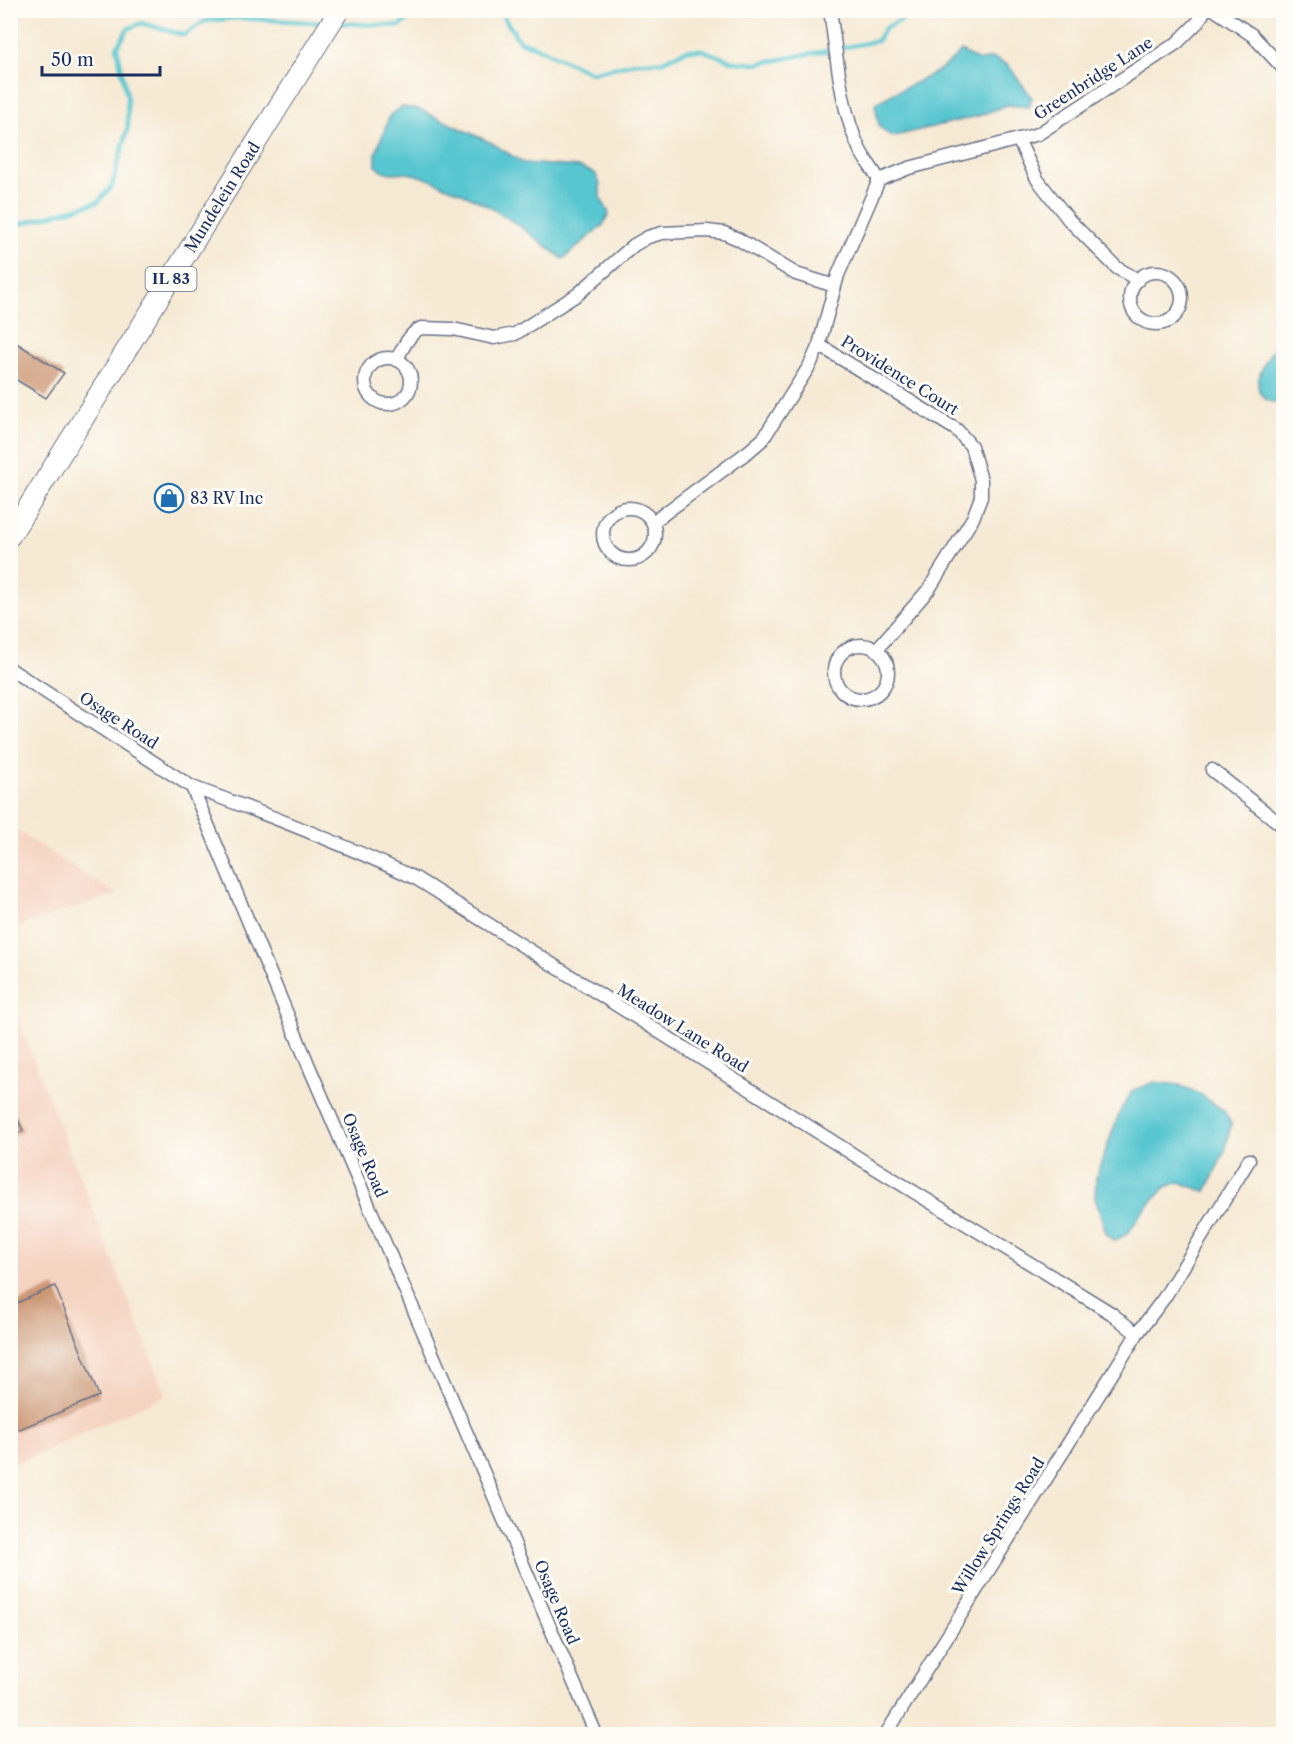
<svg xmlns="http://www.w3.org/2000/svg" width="1294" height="1745" font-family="'Libre Caslon Text',serif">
  <rect width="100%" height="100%" fill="#fdfcf7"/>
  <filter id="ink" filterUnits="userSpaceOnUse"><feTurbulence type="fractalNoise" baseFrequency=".0167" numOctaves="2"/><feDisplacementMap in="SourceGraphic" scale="12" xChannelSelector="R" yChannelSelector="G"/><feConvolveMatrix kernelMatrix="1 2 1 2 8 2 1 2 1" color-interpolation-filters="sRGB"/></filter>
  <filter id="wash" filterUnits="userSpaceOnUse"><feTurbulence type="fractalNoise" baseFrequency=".008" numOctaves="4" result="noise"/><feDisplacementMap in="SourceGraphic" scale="24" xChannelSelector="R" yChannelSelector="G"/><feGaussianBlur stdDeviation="1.35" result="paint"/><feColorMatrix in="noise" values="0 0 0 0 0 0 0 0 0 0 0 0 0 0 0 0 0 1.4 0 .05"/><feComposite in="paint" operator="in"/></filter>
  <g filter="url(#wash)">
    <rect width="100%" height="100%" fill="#f6e9d3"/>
    <path fill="#f5d3c1" d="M 10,827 L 11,827 L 116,894 L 11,929 Z
      M 10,999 L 166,1395 L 11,1466 L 10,1466 Z"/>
    <path fill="#59c6d0" stroke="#3a7a97" stroke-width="1.5" d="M 961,51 L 979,61 L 993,58 L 1008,65 L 1032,98 L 1029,107 L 1007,105 L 978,116 L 891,137 L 879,126 L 875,104 C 903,85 939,78 961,51 Z
      M 402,107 L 418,109 L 492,143 L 523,163 L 579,167 L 595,173 L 600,184 L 600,197 L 609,213 L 603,225 L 563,259 C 526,230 489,202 445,186 C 434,181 418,174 406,173 C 389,172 391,176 376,166 L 376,153 L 390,115 Z
      M 1283,334 L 1283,405 C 1278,403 1269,402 1265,399 C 1245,383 1274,349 1283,334 Z
      M 1155,1082 L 1179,1085 L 1200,1094 L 1224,1111 L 1231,1124 L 1226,1148 L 1206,1192 L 1179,1182 L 1164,1188 L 1141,1214 L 1129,1232 L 1114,1242 L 1106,1233 L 1095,1197 L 1096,1177 L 1120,1111 L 1133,1090 Z"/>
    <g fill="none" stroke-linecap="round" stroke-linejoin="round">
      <path stroke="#59c6d0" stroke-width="4.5" d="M 499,10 L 520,42 L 532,45 L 591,73 L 638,62 L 661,62 L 687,50 L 702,50 L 734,62 L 756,64 L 877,41 L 885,28 L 902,20 L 905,10
        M 337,23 L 400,26 L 419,10
        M 10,229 L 17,225 L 98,202 L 112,186 L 128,127 L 127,96 L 117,47 L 128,29 L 141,23 L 184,35 L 205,21 L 236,18 L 326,23"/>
    </g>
    <g id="blocks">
      <path fill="#cc9876" d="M 10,339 L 64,373 L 46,398 L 10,376 Z
        M 10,1101 L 23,1131 L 10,1137 Z
        M 55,1286 L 99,1396 L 10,1433 L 10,1306 Z"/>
    </g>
  </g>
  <g filter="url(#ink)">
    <use href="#blocks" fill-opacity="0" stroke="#687087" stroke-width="1.5"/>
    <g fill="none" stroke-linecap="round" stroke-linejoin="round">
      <g stroke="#687087" stroke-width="15">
        <path id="street" d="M 830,10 C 837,56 840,106 859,148 C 864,159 873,169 879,180
          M 1215,10 L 1252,35 L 1284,69
          M 1018,139 L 1037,179 L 1069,220 L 1117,268 L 1138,280
          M 879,180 L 909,168 L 1038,134 L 1177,43 L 1198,22 L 1205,10
          M1130 298a26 26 0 1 1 52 0a26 26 0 1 1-52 0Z
          M 819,345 L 957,430 L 971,446 L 981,480 L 981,497 L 973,518 L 929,589 L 877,649
          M365 381a23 23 0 1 1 46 0a23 23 0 1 1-46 0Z
          M 396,360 C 403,349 409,333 421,328 L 453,329 L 494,338 L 515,334 L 578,294 L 634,245 L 648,237 L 662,233 L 707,231 L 724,233 L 738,239 L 796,274 L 835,286
          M603 534a26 26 0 1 1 52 0a26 26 0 1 1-52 0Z
          M 653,522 L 749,451 L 763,439 L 810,365 L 819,345 L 838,275 L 879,180
          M834 672a27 27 0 1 1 54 0a27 27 0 1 1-54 0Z
          M 10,669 L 192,787 L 311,1071 L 596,1734
          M 1212,770 L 1284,827
          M 192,787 C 269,815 344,844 417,879 L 862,1160 L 1111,1313 L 1137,1334
          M 886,1734 L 1137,1334 L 1164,1298 L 1249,1160"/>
      </g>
      <g stroke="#687087" stroke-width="22">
        <path id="primary" d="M 10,536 L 339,10"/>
      </g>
      <use href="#street" stroke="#fff" stroke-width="12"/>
      <use href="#primary" stroke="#fff" stroke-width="20"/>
    </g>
  </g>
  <defs>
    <g id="shop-ring" transform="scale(1.5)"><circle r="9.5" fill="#fdfcf7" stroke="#1f6fb2" stroke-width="1.5"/><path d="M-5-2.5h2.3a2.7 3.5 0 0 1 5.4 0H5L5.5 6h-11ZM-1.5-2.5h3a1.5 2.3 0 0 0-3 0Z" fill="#1f6fb2"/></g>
  </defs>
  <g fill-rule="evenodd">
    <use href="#shop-ring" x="169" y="498"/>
  </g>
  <g text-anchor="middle" stroke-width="6" stroke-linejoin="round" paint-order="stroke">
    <rect fill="#fdfcf7" stroke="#5f6c8c" stroke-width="1.5" x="145.5" y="267" width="51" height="24" rx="4.5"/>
    <g font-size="15" font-weight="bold" fill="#1b2f5e">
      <text x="171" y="284">IL 83</text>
    </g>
    <g font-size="16" fill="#1b2f5e" stroke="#fdfcf7">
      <text transform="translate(1093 78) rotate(-33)" y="6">Greenbridge Lane</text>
      <text transform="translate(222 197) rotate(-58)" y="6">Mundelein Road</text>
      <text transform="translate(900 375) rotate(32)" y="6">Providence Court</text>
      <text transform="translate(119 720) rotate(33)" y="6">Osage Road</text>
      <text transform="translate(683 1028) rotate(32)" y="6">Meadow Lane Road</text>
      <text transform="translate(365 1155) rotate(67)" y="6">Osage Road</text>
      <text transform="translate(998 1526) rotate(-58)" y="6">Willow Springs Road</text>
      <text transform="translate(557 1602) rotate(67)" y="6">Osage Road</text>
    </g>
    <g font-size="16" fill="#1b2f5e" stroke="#fdfcf7" text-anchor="start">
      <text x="190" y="504">83 RV Inc</text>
    </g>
  </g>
  <rect width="1294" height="1745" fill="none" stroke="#fdfcf7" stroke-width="36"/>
  <path d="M42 66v9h118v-9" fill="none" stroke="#1b2f5e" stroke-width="3"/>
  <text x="51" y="66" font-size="18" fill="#1b2f5e" stroke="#fdfcf7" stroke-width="4.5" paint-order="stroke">50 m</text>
</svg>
